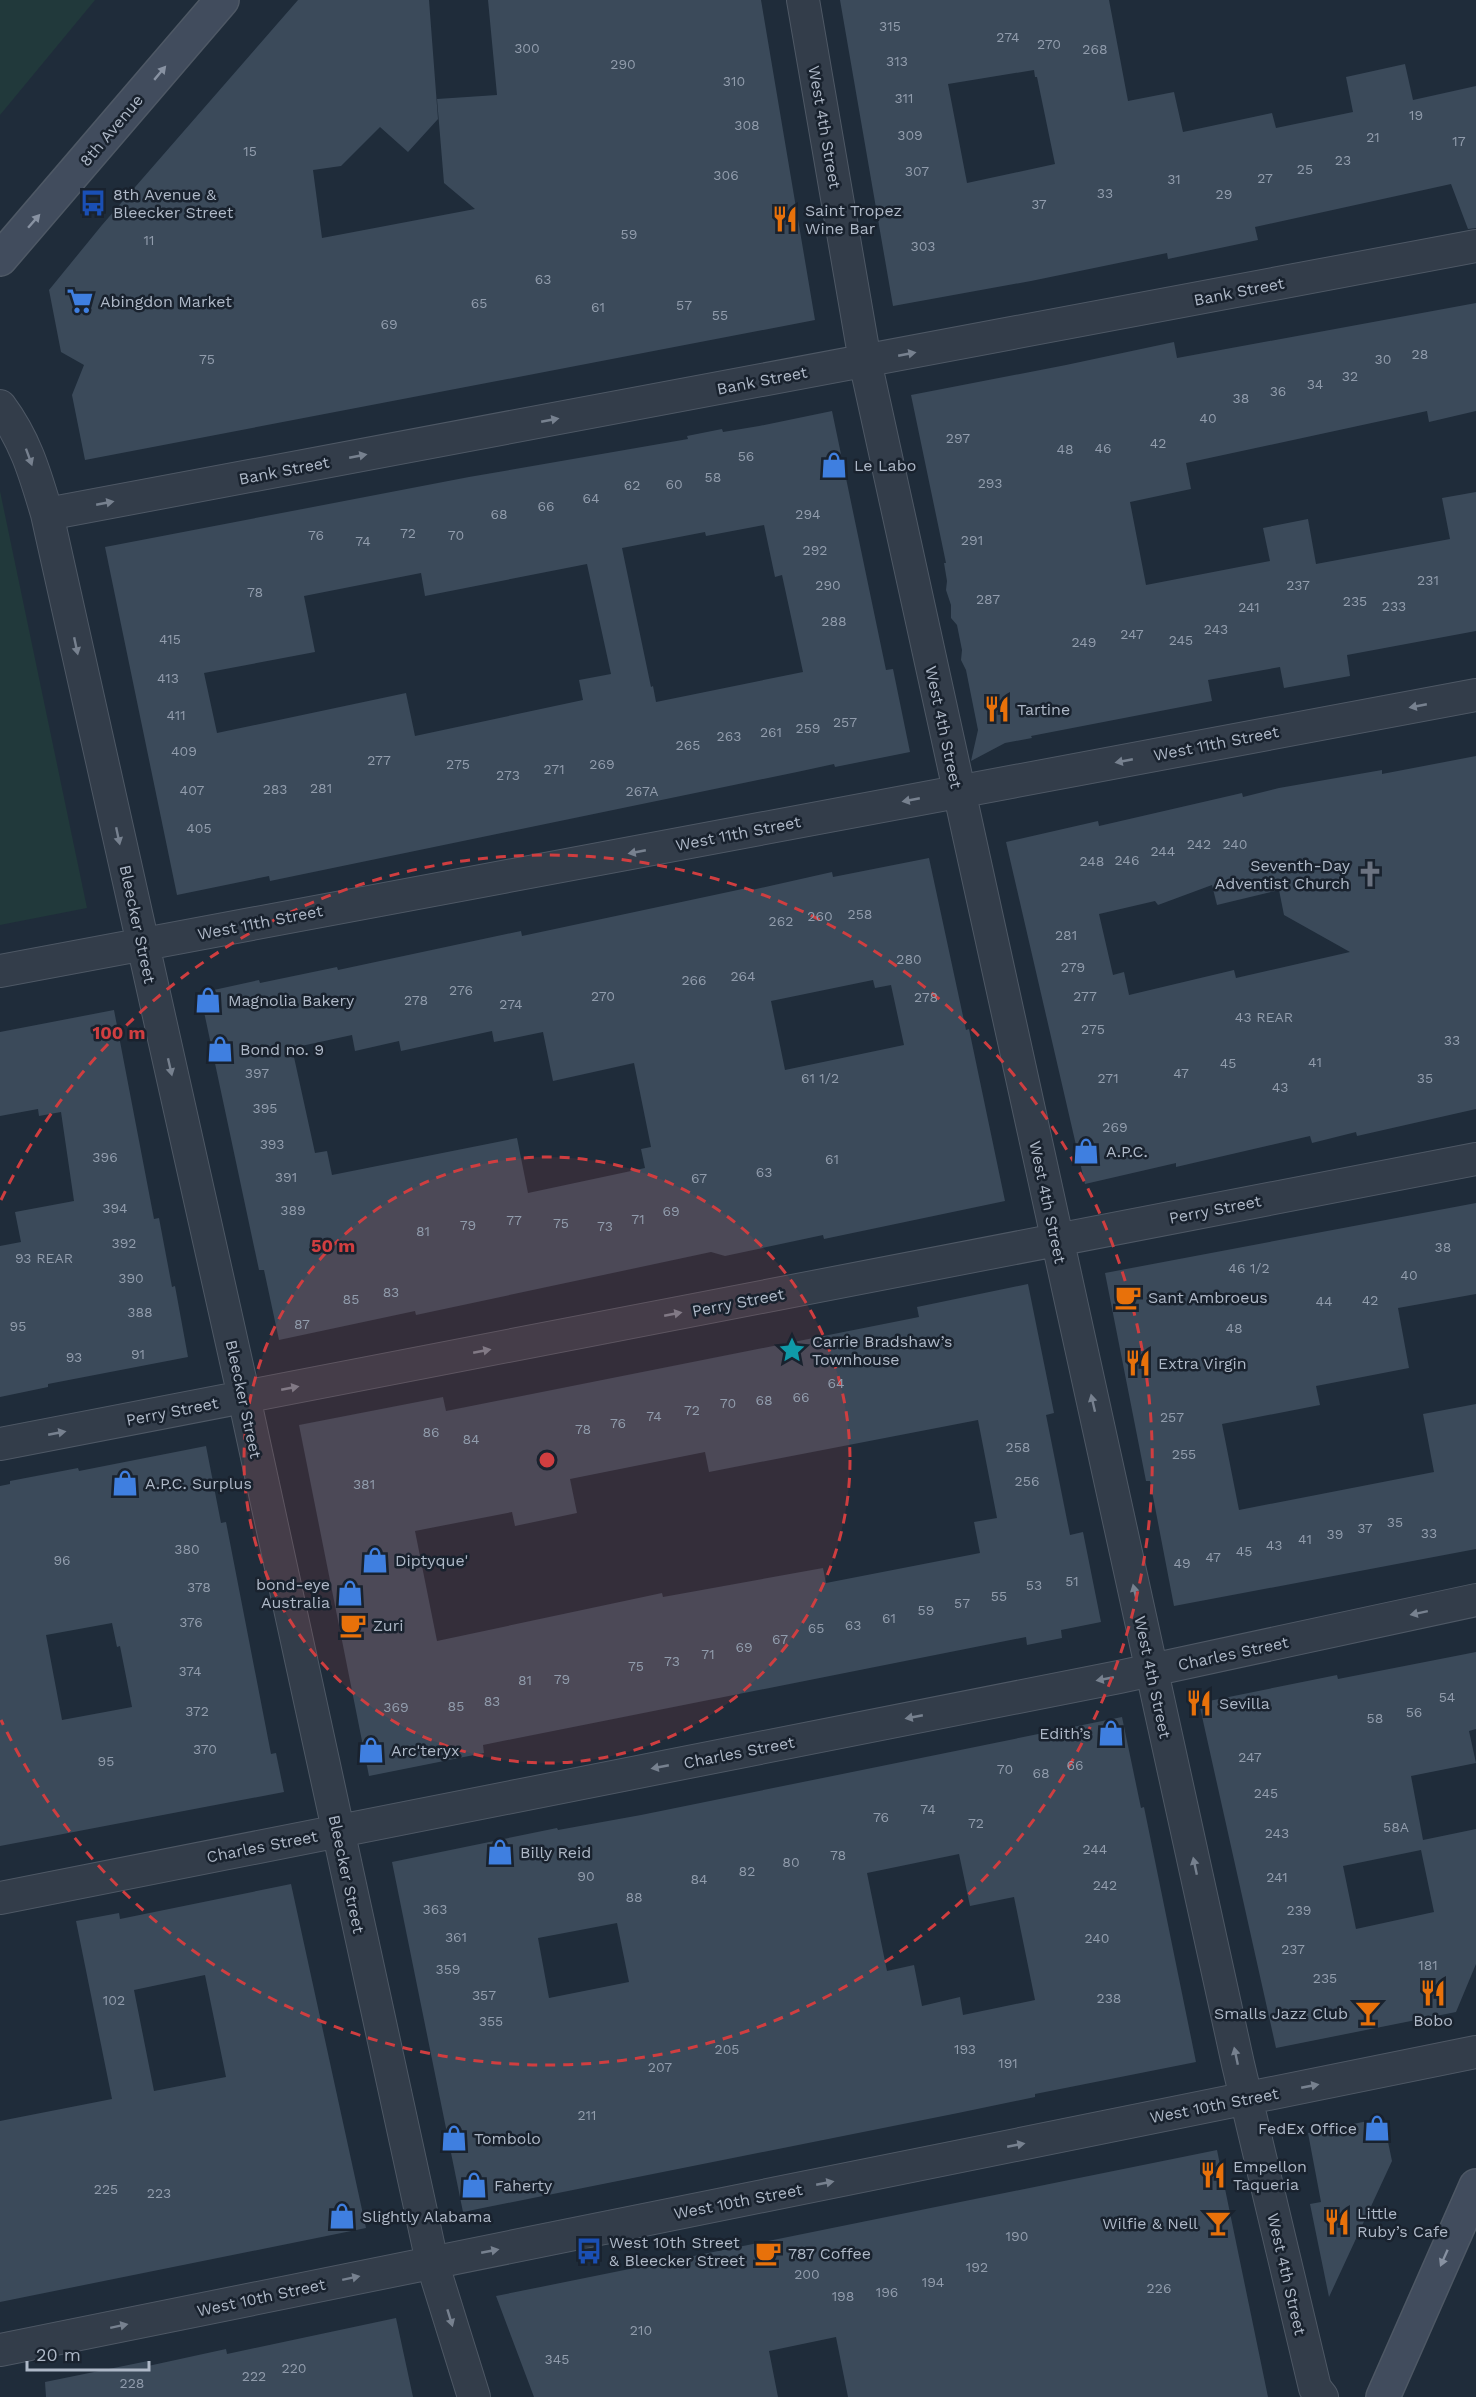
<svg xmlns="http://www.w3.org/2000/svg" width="1476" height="2397" font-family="'Work Sans',sans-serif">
  <rect width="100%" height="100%" fill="#1f2c3a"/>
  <path fill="#21393b" d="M 0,0 L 95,0 L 0,115 Z
    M 0,491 L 87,908 L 0,925 Z"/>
  <path fill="#3b4a5a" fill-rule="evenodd" d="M 298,0 L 429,0 L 438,119 L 408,152 L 380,127 L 341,166 L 313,170 L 322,238 L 475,209 L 444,183 L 437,99 L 497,95 L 488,0 L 761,0 L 815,320 L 85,460 L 72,395 L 84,365 L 61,352 L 49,290 L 102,225 Z
    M 840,0 L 1109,0 L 1128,101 L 1174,92 L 1183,132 L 1272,113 L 1276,128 L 1353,112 L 1346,77 L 1405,64 L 1413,100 L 1476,86 L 1476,228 L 1468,229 L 1451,184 L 1255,227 L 1258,240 L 1168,259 L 1167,253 L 1031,281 L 893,306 ZM 1034,70 L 1035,77 L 1037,77 L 1055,164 L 967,183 L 948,84 Z
    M 1476,303 L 1476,411 L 1429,422 L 1427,411 L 1186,463 L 1191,489 L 1130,502 L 1146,585 L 1270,561 L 1263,528 L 1308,519 L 1316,564 L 1450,539 L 1442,498 L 1476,492 L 1476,631 L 1347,655 L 1350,676 L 1284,688 L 1280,667 L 1208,680 L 1212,701 L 1031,736 L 1032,738 L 1005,743 L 971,761 L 978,730 L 966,670 L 961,660 L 962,650 L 957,625 L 951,618 L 951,605 L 946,590 L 947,581 L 944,563 L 946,563 L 911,395 L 1066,365 L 1174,342 L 1177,358 Z
    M 832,411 L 886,670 L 893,669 L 910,752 L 835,767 L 834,764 L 797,772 L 270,881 L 269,876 L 177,895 L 105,547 L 469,477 L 688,439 L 687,436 L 722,429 L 723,432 L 759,426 ZM 764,525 L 775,577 L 782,575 L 803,672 L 656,702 L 653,686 L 651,687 L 622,548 L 705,532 L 706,536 ZM 587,564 L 611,674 L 579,680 L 583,700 L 415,736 L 406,693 L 217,733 L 204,673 L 315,652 L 304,596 L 421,573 L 425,596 Z
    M 1476,756 L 1476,1109 L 1357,1136 L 1356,1132 L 1312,1143 L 1310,1136 L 1176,1167 L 1176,1163 L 1085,1184 L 1006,842 L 1098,821 L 1099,826 L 1242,793 L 1243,797 L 1279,788 L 1382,770 L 1382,774 ZM 1212,885 L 1217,905 L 1279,890 L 1284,915 L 1350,952 L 1236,978 L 1234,970 L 1129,995 L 1124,972 L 1113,975 L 1099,914 L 1155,901 L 1158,905 Z
    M 929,858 L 966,1030 L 969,1029 L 1005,1201 L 824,1239 L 823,1235 L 725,1256 L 711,1252 L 416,1315 L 415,1311 L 279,1340 L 264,1270 L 259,1270 L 200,993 L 259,980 L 260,983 L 337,967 L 338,970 L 521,931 L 522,936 L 747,888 L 747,891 L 832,872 L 833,877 ZM 873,980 L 875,988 L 891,985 L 904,1045 L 785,1070 L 771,1001 ZM 492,1031 L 494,1042 L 543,1032 L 553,1081 L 634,1063 L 651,1147 L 641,1149 L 645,1168 L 528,1193 L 517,1138 L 332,1175 L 327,1151 L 315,1153 L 292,1048 L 352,1035 L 355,1051 L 399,1041 L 401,1051 Z
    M 114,1010 L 154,1219 L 159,1218 L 172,1287 L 175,1286 L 188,1357 L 48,1384 L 48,1387 L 0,1397 L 0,1246 L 21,1242 L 15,1212 L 74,1201 L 61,1112 L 39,1116 L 38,1109 L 0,1116 L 0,1032 Z
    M 1476,1203 L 1476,1294 L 1398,1308 L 1409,1368 L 1316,1386 L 1320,1405 L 1222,1424 L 1239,1510 L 1434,1472 L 1423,1414 L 1476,1404 L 1476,1549 L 1174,1606 L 1150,1481 L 1146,1481 L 1105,1273 Z
    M 1028,1284 L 1054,1413 L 1046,1415 L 1070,1535 L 1083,1532 L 1101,1622 L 1061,1630 L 1062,1638 L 1027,1645 L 1026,1637 L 518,1738 L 483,1745 L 484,1753 L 369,1776 L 299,1425 L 443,1397 L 446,1411 L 919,1317 L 917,1307 ZM 978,1420 L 997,1518 L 974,1522 L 980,1553 L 826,1583 L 823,1568 L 663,1597 L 662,1593 L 437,1641 L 415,1531 L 512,1512 L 515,1526 L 577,1513 L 570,1479 L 705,1452 L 709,1472 Z
    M 206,1446 L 221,1523 L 226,1522 L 271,1754 L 276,1753 L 284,1792 L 0,1846 L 0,1486 L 10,1484 L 10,1481 L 78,1468 L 79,1471 ZM 112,1623 L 117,1647 L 120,1646 L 132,1707 L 62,1720 L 46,1635 Z
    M 1476,1652 L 1476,1729 L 1469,1731 L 1476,1763 L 1411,1776 L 1423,1840 L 1476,1829 L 1476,1964 L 1456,2012 L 1276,2048 L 1199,1703 L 1337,1675 L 1338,1679 ZM 1421,1850 L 1434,1912 L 1356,1929 L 1343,1866 Z
    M 1122,1717 L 1141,1808 L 1144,1807 L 1196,2062 L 1035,2094 L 1035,2097 L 958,2113 L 463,2212 L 392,1862 L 557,1828 L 558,1830 L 641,1815 ZM 959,1854 L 970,1906 L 1014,1897 L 1035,2000 L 963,2015 L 960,1997 L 922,2006 L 914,1965 L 887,1971 L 867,1873 ZM 617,1923 L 629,1982 L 549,1998 L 538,1938 Z
    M 291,1884 L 366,2228 L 0,2302 L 0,2121 L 112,2099 L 76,1921 L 119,1913 L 120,1919 ZM 205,1975 L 226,2077 L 154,2091 L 134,1990 Z
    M 1383,2118 L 1392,2161 L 1329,2297 L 1310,2204 L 1321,2202 L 1308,2133 Z
    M 1217,2150 L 1268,2397 L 848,2397 L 836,2337 L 769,2351 L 778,2397 L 534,2397 L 496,2296 Z
    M 396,2318 L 413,2397 L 46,2397 L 45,2382 L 148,2361 L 148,2366 L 226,2349 L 227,2354 Z"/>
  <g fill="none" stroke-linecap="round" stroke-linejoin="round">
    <g stroke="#4e5865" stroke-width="34">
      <path id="street" d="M 803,0 L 865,361 L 1238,2064 L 1315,2388 L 1322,2397
        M 0,406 C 26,441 35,474 47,514 L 244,1397 L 432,2262 L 474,2397
        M 47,514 L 1476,246
        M 0,971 L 1476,695
        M 0,1444 L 1476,1159
        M 0,1898 L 1119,1677 L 1476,1600
        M 0,2350 L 1476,2052"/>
    </g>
    <g stroke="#4e5865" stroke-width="36">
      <path id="secondary" d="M 0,259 L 222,0
        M 1383,2397 L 1476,2186"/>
    </g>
    <use href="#street" stroke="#333d4a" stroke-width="32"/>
    <use href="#secondary" stroke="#414c5d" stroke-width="33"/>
  </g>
  <defs><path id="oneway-solid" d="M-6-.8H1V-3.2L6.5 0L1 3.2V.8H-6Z" transform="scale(1.5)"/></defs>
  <g fill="#8892a2">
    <use href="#oneway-solid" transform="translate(160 73) rotate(-50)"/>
    <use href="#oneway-solid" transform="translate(34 221) rotate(-49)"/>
    <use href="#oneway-solid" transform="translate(1444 2258) rotate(114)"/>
  </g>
  <g fill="#77818f">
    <use href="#oneway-solid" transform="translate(907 354) rotate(-11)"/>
    <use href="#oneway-solid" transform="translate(550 420) rotate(-11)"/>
    <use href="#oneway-solid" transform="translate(358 456) rotate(-11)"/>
    <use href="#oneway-solid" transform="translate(29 457) rotate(70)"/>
    <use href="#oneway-solid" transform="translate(105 503) rotate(-11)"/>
    <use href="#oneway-solid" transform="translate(76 646) rotate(78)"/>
    <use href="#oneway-solid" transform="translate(1418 706) rotate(169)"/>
    <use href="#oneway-solid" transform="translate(1124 761) rotate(169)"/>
    <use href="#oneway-solid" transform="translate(911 800) rotate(169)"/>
    <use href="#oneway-solid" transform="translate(118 836) rotate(78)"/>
    <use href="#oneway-solid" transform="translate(637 852) rotate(169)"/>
    <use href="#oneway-solid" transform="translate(170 1067) rotate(77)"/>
    <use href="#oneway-solid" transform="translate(673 1314) rotate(-11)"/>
    <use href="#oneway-solid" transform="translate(482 1351) rotate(-11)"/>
    <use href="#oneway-solid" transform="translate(290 1388) rotate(-11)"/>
    <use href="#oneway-solid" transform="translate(1093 1403) rotate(-103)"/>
    <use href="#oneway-solid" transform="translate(57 1433) rotate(-11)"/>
    <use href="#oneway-solid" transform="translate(1135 1593) rotate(-103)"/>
    <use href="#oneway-solid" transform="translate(1419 1613) rotate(168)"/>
    <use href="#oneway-solid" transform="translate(1105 1679) rotate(169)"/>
    <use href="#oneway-solid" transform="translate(914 1717) rotate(169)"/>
    <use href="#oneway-solid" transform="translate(660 1767) rotate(169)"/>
    <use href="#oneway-solid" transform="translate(1195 1866) rotate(-102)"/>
    <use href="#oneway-solid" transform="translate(1236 2056) rotate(-102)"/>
    <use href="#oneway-solid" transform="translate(1310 2086) rotate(-11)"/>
    <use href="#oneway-solid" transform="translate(1016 2145) rotate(-11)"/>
    <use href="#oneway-solid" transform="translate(825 2183) rotate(-11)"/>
    <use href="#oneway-solid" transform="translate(490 2251) rotate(-11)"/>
    <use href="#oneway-solid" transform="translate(351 2278) rotate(-12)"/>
    <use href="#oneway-solid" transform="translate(450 2318) rotate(73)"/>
    <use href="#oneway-solid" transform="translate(119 2326) rotate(-12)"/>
  </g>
  <circle cx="547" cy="1460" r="303" fill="#d03e40" fill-opacity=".12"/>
  <g fill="none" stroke="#d03e40" stroke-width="3" stroke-dasharray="10 8">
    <circle cx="547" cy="1460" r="303"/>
    <path d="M1 1200A605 605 0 1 1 1 1720"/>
  </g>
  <defs>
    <g id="bus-bare" transform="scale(2.07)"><path d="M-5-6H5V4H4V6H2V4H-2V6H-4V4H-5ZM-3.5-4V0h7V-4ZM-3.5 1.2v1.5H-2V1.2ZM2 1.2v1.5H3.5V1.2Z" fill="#1a4fb4" stroke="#19222e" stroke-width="2.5" paint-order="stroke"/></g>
    <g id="restaurant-bare" transform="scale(2.07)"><path d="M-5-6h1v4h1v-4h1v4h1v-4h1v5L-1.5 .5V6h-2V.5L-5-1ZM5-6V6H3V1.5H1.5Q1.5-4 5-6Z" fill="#e8710a" stroke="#19222e" stroke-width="2.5" paint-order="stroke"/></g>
    <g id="supermarket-bare" transform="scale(2.07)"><path d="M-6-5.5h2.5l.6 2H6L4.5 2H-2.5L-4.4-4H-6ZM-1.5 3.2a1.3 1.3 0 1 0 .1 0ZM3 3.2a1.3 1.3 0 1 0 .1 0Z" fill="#3f7fe0" stroke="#19222e" stroke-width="2.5" paint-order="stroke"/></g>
    <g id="shop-bare" transform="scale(2.07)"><path d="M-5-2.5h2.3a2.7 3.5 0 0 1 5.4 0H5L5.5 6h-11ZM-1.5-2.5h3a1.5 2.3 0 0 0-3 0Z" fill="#3f7fe0" stroke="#19222e" stroke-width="2.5" paint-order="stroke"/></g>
    <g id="church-bare" transform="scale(2.07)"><path d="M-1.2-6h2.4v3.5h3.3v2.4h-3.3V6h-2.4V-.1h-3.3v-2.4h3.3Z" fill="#6b7280" stroke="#19222e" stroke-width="2.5" paint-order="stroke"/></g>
    <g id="cafe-bare" transform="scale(2.07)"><path d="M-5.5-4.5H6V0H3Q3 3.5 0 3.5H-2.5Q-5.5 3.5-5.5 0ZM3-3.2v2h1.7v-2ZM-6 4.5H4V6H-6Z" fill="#e8710a" stroke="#19222e" stroke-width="2.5" paint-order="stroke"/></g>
    <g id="sight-bare" transform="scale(2.07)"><path d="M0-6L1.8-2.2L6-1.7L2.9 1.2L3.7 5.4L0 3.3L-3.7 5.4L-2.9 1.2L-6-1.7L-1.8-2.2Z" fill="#0f9aa8" stroke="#19222e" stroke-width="2.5" paint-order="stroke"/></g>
    <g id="bar-bare" transform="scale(2.07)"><path d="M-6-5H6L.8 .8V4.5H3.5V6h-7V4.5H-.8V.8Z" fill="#e8710a" stroke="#19222e" stroke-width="2.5" paint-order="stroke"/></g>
  </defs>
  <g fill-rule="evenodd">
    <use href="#bus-bare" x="93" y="203"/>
    <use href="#restaurant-bare" x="785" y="219"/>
    <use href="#supermarket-bare" x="80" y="301"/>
    <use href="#shop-bare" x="834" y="465"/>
    <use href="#restaurant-bare" x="997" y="709"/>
    <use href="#church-bare" x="1370" y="874"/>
    <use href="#shop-bare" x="208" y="1000"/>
    <use href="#shop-bare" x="220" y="1049"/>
    <use href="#shop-bare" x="1086" y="1151"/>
    <use href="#cafe-bare" x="1128" y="1297"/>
    <use href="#sight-bare" x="792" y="1350"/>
    <use href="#restaurant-bare" x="1138" y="1363"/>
    <use href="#shop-bare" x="125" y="1483"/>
    <use href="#shop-bare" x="375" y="1560"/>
    <use href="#shop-bare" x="350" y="1593"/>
    <use href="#cafe-bare" x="353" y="1625"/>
    <use href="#restaurant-bare" x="1199" y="1703"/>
    <use href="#shop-bare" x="1111" y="1733"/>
    <use href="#shop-bare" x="371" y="1750"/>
    <use href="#shop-bare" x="500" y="1852"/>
    <use href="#restaurant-bare" x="1433" y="1993"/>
    <use href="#bar-bare" x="1368" y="2013"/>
    <use href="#shop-bare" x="1377" y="2128"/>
    <use href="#shop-bare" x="454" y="2138"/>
    <use href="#restaurant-bare" x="1213" y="2175"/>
    <use href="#shop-bare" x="474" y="2185"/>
    <use href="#shop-bare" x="342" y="2216"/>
    <use href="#restaurant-bare" x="1337" y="2222"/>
    <use href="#bar-bare" x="1218" y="2223"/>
    <use href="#bus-bare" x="589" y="2251"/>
    <use href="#cafe-bare" x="768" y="2253"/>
  </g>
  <g text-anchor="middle" stroke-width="5" stroke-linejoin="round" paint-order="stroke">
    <g font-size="14" fill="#919cac">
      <text x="890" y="31">315</text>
      <text x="1008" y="42">274</text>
      <text x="1049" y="49">270</text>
      <text x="527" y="53">300</text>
      <text x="1095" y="54">268</text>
      <text x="897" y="66">313</text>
      <text x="623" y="69">290</text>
      <text x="734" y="86">310</text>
      <text x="904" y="103">311</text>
      <text x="1416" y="120">19</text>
      <text x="747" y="130">308</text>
      <text x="910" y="140">309</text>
      <text x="1373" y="142">21</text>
      <text x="1459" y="146">17</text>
      <text x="250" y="156">15</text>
      <text x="1343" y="165">23</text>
      <text x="1305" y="174">25</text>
      <text x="917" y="176">307</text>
      <text x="726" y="180">306</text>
      <text x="1265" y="183">27</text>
      <text x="1174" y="184">31</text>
      <text x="1105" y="198">33</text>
      <text x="1224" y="199">29</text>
      <text x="1039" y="209">37</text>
      <text x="629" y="239">59</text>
      <text x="149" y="245">11</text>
      <text x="923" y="251">303</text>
      <text x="543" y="284">63</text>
      <text x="479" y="308">65</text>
      <text x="684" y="310">57</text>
      <text x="598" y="312">61</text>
      <text x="720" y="320">55</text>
      <text x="389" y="329">69</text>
      <text x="1420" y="359">28</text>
      <text x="207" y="364">75</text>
      <text x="1383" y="364">30</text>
      <text x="1350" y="381">32</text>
      <text x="1315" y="389">34</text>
      <text x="1278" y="396">36</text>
      <text x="1241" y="403">38</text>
      <text x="1208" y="423">40</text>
      <text x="958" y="443">297</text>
      <text x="1158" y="448">42</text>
      <text x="1103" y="453">46</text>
      <text x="1065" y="454">48</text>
      <text x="746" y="461">56</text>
      <text x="713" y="482">58</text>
      <text x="990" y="488">293</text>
      <text x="674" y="489">60</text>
      <text x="632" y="490">62</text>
      <text x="591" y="503">64</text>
      <text x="546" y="511">66</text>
      <text x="499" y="519">68</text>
      <text x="808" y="519">294</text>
      <text x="408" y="538">72</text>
      <text x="316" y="540">76</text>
      <text x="456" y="540">70</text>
      <text x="972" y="545">291</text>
      <text x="363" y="546">74</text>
      <text x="815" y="555">292</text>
      <text x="1428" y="585">231</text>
      <text x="828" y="590">290</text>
      <text x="1298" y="590">237</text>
      <text x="255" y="597">78</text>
      <text x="988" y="604">287</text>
      <text x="1355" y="606">235</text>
      <text x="1394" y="611">233</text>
      <text x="1249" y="612">241</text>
      <text x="834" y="626">288</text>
      <text x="1216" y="634">243</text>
      <text x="1132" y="639">247</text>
      <text x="170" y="644">415</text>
      <text x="1181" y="645">245</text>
      <text x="1084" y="647">249</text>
      <text x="168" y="683">413</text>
      <text x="176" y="720">411</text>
      <text x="845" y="727">257</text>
      <text x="808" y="733">259</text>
      <text x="771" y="737">261</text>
      <text x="729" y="741">263</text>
      <text x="688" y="750">265</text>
      <text x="184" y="756">409</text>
      <text x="379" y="765">277</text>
      <text x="458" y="769">275</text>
      <text x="602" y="769">269</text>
      <text x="554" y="774">271</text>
      <text x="508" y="780">273</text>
      <text x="321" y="793">281</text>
      <text x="275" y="794">283</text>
      <text x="192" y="795">407</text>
      <text x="642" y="796">267A</text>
      <text x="199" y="833">405</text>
      <text x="1199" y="849">242</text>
      <text x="1235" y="849">240</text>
      <text x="1163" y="856">244</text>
      <text x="1127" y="865">246</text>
      <text x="1092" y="866">248</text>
      <text x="860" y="919">258</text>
      <text x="820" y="921">260</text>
      <text x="781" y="926">262</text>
      <text x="1066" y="940">281</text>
      <text x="909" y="964">280</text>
      <text x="1073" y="972">279</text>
      <text x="743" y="981">264</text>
      <text x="694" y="985">266</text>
      <text x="461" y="995">276</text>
      <text x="603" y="1001">270</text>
      <text x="1085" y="1001">277</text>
      <text x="926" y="1002">278</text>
      <text x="416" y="1005">278</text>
      <text x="511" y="1009">274</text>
      <text x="1264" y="1022">43 REAR</text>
      <text x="1093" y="1034">275</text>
      <text x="1452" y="1045">33</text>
      <text x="1315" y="1067">41</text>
      <text x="1228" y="1068">45</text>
      <text x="257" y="1078">397</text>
      <text x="1181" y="1078">47</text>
      <text x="820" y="1083">61 1/2</text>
      <text x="1108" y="1083">271</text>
      <text x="1425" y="1083">35</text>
      <text x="1280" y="1092">43</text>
      <text x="265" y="1113">395</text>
      <text x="1115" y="1132">269</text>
      <text x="272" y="1149">393</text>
      <text x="105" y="1162">396</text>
      <text x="832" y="1164">61</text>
      <text x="764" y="1177">63</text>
      <text x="286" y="1182">391</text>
      <text x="699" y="1183">67</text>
      <text x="115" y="1213">394</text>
      <text x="293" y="1215">389</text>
      <text x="671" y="1216">69</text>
      <text x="638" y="1224">71</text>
      <text x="514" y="1225">77</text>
      <text x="561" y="1228">75</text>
      <text x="468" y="1230">79</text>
      <text x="605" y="1231">73</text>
      <text x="423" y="1236">81</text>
      <text x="124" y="1248">392</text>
      <text x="1443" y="1252">38</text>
      <text x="44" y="1263">93 REAR</text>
      <text x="1249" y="1273">46 1/2</text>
      <text x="1409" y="1280">40</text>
      <text x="131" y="1283">390</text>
      <text x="391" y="1297">83</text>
      <text x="351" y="1304">85</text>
      <text x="1370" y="1305">42</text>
      <text x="1324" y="1306">44</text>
      <text x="140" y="1317">388</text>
      <text x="302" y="1329">87</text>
      <text x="18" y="1331">95</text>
      <text x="1234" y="1333">48</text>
      <text x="138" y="1359">91</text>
      <text x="74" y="1362">93</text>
      <text x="836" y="1388">64</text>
      <text x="801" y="1402">66</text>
      <text x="764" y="1405">68</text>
      <text x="728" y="1408">70</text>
      <text x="692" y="1415">72</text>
      <text x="654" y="1421">74</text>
      <text x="1172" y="1422">257</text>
      <text x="618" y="1428">76</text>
      <text x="583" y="1434">78</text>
      <text x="431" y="1437">86</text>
      <text x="471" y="1444">84</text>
      <text x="1018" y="1452">258</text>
      <text x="1184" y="1459">255</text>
      <text x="1027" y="1486">256</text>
      <text x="364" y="1489">381</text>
      <text x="1395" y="1527">35</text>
      <text x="1365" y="1533">37</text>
      <text x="1429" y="1538">33</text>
      <text x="1335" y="1539">39</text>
      <text x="1305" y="1544">41</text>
      <text x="1274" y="1550">43</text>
      <text x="187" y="1554">380</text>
      <text x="1244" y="1556">45</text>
      <text x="1213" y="1562">47</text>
      <text x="62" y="1565">96</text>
      <text x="1182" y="1568">49</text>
      <text x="1072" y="1586">51</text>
      <text x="1034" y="1590">53</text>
      <text x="199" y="1592">378</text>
      <text x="999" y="1601">55</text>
      <text x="962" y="1608">57</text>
      <text x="926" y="1615">59</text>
      <text x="889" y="1623">61</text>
      <text x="191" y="1627">376</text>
      <text x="853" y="1630">63</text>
      <text x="816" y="1633">65</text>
      <text x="780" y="1644">67</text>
      <text x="744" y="1652">69</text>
      <text x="708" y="1659">71</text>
      <text x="672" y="1666">73</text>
      <text x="636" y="1671">75</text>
      <text x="190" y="1676">374</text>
      <text x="562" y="1684">79</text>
      <text x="525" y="1685">81</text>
      <text x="1447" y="1702">54</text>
      <text x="492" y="1706">83</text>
      <text x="456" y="1711">85</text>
      <text x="396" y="1712">369</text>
      <text x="197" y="1716">372</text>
      <text x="1414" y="1717">56</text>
      <text x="1375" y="1723">58</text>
      <text x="205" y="1754">370</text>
      <text x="1250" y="1762">247</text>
      <text x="106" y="1766">95</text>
      <text x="1075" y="1770">66</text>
      <text x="1005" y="1774">70</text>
      <text x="1041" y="1778">68</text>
      <text x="1266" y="1798">245</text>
      <text x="928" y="1814">74</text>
      <text x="881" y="1822">76</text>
      <text x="976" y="1828">72</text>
      <text x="1396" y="1832">58A</text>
      <text x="1277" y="1838">243</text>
      <text x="1095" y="1854">244</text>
      <text x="838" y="1860">78</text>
      <text x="791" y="1867">80</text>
      <text x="747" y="1876">82</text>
      <text x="586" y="1881">90</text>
      <text x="1277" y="1882">241</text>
      <text x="699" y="1884">84</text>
      <text x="1105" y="1890">242</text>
      <text x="634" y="1902">88</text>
      <text x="435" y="1914">363</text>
      <text x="1299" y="1915">239</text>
      <text x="456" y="1942">361</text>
      <text x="1097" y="1943">240</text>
      <text x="1293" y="1954">237</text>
      <text x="1428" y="1970">181</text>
      <text x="448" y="1974">359</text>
      <text x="1325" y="1983">235</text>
      <text x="484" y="2000">357</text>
      <text x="1109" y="2003">238</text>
      <text x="114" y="2005">102</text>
      <text x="491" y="2026">355</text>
      <text x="727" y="2054">205</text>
      <text x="965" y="2054">193</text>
      <text x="1008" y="2068">191</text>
      <text x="660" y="2072">207</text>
      <text x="587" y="2120">211</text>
      <text x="106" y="2194">225</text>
      <text x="159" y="2198">223</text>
      <text x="1017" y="2241">190</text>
      <text x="977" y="2272">192</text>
      <text x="807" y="2279">200</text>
      <text x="933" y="2287">194</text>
      <text x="1159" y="2293">226</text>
      <text x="887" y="2297">196</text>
      <text x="843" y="2301">198</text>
      <text x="641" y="2335">210</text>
      <text x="557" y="2364">345</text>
      <text x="294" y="2373">220</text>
      <text x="254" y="2381">222</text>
      <text x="132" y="2388">228</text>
    </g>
    <g font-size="16" fill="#aeb8c7" stroke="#19222e">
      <text transform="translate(825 127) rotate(80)" y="6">West 4th Street</text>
      <text transform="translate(111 130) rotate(-50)" y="6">8th Avenue</text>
      <text transform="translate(1239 291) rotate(-11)" y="6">Bank Street</text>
      <text transform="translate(762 380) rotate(-11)" y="6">Bank Street</text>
      <text transform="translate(284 470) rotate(-11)" y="6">Bank Street</text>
      <text transform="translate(944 727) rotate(78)" y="6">West 4th Street</text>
      <text transform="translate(1216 743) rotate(-11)" y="6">West 11th Street</text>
      <text transform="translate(738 833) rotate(-11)" y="6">West 11th Street</text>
      <text transform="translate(260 922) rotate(-11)" y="6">West 11th Street</text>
      <text transform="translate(138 924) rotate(78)" y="6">Bleecker Street</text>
      <text transform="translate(1048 1202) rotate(78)" y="6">West 4th Street</text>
      <text transform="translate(1215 1209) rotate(-11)" y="6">Perry Street</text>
      <text transform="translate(738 1302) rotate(-11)" y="6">Perry Street</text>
      <text transform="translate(244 1399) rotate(78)" y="6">Bleecker Street</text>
      <text transform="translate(172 1411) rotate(-11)" y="6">Perry Street</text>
      <text transform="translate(1233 1653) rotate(-12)" y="6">Charles Street</text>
      <text transform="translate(1153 1677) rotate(78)" y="6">West 4th Street</text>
      <text transform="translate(739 1752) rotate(-11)" y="6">Charles Street</text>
      <text transform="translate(262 1846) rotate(-11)" y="6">Charles Street</text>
      <text transform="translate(347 1874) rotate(78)" y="6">Bleecker Street</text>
      <text transform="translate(1214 2105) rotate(-11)" y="6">West 10th Street</text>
      <text transform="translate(738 2201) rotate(-11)" y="6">West 10th Street</text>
      <text transform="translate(1287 2274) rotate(77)" y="6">West 4th Street</text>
      <text transform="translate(261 2297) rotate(-12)" y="6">West 10th Street</text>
    </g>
    <g font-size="16" fill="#aeb8c7" stroke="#19222e" text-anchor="start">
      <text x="113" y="200">8th Avenue &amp;<tspan x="113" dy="18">Bleecker Street</tspan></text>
      <text x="805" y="216">Saint Tropez<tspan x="805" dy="18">Wine Bar</tspan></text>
      <text x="100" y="307">Abingdon Market</text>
      <text x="854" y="471">Le Labo</text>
      <text x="1017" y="715">Tartine</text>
      <text x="1350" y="871" text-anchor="end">Seventh-Day<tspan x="1350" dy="18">Adventist Church</tspan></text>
      <text x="228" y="1006">Magnolia Bakery</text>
      <text x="240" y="1055">Bond no. 9</text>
      <text x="1106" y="1157">A.P.C.</text>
      <text x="1148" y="1303">Sant Ambroeus</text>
      <text x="812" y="1347">Carrie Bradshaw’s<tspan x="812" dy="18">Townhouse</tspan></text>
      <text x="1158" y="1369">Extra Virgin</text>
      <text x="145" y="1489">A.P.C. Surplus</text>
      <text x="395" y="1566">Diptyque'</text>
      <text x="330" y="1590" text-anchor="end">bond-eye<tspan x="330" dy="18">Australia</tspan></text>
      <text x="373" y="1631">Zuri</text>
      <text x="1219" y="1709">Sevilla</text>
      <text x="1091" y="1739" text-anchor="end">Edith’s</text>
      <text x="391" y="1756">Arc'teryx</text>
      <text x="520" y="1858">Billy Reid</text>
      <text x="1348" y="2019" text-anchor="end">Smalls Jazz Club</text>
      <text x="1433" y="2026" text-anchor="middle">Bobo</text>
      <text x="1357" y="2134" text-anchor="end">FedEx Office</text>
      <text x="474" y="2144">Tombolo</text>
      <text x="1233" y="2172">Empellon<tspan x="1233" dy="18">Taqueria</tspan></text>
      <text x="494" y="2191">Faherty</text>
      <text x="1357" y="2219">Little<tspan x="1357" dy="18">Ruby’s Cafe</tspan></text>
      <text x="362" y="2222">Slightly Alabama</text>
      <text x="1198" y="2229" text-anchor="end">Wilfie &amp; Nell</text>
      <text x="609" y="2248">West 10th Street<tspan x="609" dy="18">&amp; Bleecker Street</tspan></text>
      <text x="788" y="2259">787 Coffee</text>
    </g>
  </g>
  <circle cx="547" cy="1460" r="9" fill="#d03e40" stroke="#19222e" stroke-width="3"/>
  <g font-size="18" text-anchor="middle" font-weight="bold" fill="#d03e40" stroke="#19222e" stroke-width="5" stroke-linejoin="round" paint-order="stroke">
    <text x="119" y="1039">100 m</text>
    <text x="333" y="1252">50 m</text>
  </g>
  <path d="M27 2361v9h122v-9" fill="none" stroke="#aeb8c7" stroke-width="3"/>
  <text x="36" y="2361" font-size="18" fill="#aeb8c7" stroke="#19222e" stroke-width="4.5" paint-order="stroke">20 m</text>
</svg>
